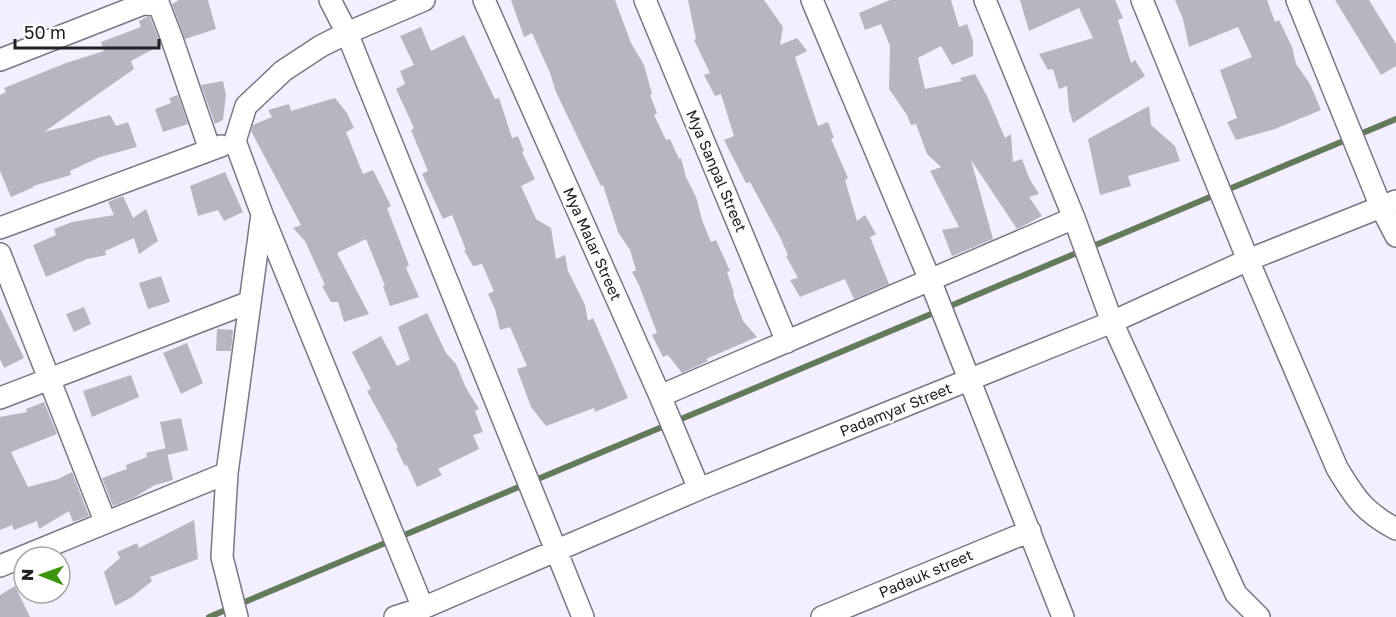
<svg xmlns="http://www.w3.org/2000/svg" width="1396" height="617" font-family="'Golos Text',sans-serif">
  <rect width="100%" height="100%" fill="#f3efff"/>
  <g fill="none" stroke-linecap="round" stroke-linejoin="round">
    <path stroke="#627b5b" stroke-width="6" d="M 209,617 L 1396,119"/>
  </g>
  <path fill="#b8b4c2" d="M 179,0 L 208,0 L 216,29 L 185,39 L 172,4 Z
    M 511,0 L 615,0 L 631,43 L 644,65 L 652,94 L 650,95 L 657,113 L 654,115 L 666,140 L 670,139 L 679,159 L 681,158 L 686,177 L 696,197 L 702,220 L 711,242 L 716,240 L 730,271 L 727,272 L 734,293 L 733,294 L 743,321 L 757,337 L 706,359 L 708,361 L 682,373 L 668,355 L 663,357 L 652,335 L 657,333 L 639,285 L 632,272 L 636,270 L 630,250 L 618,232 L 603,185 L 601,186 L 556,92 L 550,73 L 532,33 L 524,37 Z
    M 688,0 L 764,0 L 783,27 L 780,45 L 797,38 L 807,51 L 795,57 L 818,126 L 828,122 L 834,138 L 831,139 L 848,178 L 845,180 L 857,221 L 865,215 L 876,234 L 870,237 L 889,284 L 854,299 L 845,279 L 800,297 L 790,280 L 798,278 L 786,256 L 788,255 L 780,237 L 750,182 L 746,183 L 724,140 L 734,136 L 721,94 L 715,96 L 704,75 L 710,73 L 694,40 L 696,39 Z
    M 890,0 L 951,0 L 959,27 L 967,24 L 973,41 L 973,56 L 952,65 L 941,46 L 918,58 L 925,89 L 962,81 L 960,78 L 975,74 L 988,98 L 1005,138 L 1011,134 L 1013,162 L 1022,159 L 1030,180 L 1039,194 L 1029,197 L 1042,216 L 1017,229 L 971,160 L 993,239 L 952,256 L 942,230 L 959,227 L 930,171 L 941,167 L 927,154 L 916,124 L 911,125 L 907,115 L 889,89 L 890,46 L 881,24 L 865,30 L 859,13 Z
    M 1020,0 L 1115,0 L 1123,18 L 1118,20 L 1131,63 L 1135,60 L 1145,76 L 1073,123 L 1069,110 L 1067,86 L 1059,89 L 1053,69 L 1048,70 L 1039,54 L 1093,38 L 1079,8 L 1029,31 Z
    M 1175,0 L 1267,0 L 1275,22 L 1279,20 L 1292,47 L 1296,64 L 1310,84 L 1321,110 L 1275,129 L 1236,140 L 1227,122 L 1237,118 L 1220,70 L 1252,57 L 1238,27 L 1189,47 L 1183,19 Z
    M 1335,0 L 1369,0 L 1396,44 L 1396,66 L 1381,75 Z
    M 147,17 L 150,17 L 161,45 L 131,61 L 134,69 L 44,132 L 110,115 L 116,126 L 128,122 L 137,147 L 100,157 L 70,171 L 71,175 L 33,186 L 34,187 L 11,197 L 0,171 L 0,95 L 6,92 L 4,88 L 66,63 L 104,51 L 101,42 L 141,27 L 139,21 Z
    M 421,27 L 431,51 L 464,35 L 495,99 L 499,98 L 512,138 L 518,136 L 524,151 L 522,152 L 535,179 L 521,186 L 536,219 L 551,228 L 556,259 L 565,255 L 568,271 L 585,305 L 588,321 L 593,318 L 628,398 L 595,412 L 594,408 L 546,426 L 531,407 L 517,369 L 527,366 L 510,327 L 500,330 L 495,309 L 488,294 L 494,291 L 482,264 L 473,266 L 464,250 L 466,250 L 452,215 L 443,219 L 422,174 L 428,171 L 411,130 L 414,128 L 396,89 L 405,84 L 400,71 L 414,65 L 400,36 Z
    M 223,81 L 226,95 L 223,120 L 215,124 L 201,85 Z
    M 178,95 L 188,124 L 163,132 L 155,109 L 171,103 L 169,98 Z
    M 335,98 L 347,113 L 354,128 L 346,132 L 363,174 L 373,170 L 391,206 L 387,208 L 409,265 L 406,268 L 419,297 L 390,306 L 383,286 L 385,286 L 366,239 L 337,253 L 369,314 L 344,322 L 338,302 L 331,302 L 322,286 L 325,285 L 305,241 L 293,228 L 301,225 L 251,131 L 253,125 L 272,117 L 268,110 L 289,104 L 291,111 Z
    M 1149,106 L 1151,125 L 1175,146 L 1180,161 L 1128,176 L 1131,186 L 1100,195 L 1088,139 Z
    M 225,172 L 243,212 L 224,221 L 218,210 L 198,216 L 190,186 Z
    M 123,196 L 133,218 L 146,209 L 158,241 L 139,254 L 134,238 L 105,251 L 106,255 L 87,259 L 46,277 L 33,245 L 56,235 L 54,229 L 72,222 L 114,215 L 108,202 Z
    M 161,276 L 170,302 L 148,309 L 139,283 Z
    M 84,307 L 91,324 L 74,332 L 66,314 Z
    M 0,308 L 24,358 L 4,368 L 0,359 Z
    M 427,313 L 446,353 L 456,364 L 466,388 L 479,409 L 475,411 L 483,432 L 473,435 L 479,449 L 438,469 L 442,475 L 417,487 L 407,465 L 405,466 L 396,448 L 398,447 L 367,391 L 371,389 L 352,352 L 381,336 L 397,366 L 410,360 L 398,327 Z
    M 217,329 L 233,330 L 231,351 L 216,351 Z
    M 187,343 L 203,383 L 181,394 L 163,353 Z
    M 131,375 L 139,397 L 92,417 L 83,391 Z
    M 44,402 L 57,434 L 11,452 L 28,487 L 58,479 L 72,472 L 89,516 L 73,522 L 69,511 L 39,529 L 37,521 L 14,530 L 12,525 L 0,530 L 0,417 L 27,412 L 26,409 Z
    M 181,418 L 188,450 L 167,455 L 160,422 Z
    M 166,448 L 173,480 L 155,485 L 133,498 L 113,506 L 102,478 L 127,469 L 126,465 L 147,457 L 146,453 Z
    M 194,520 L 198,559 L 150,577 L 152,581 L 132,597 L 115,606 L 104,572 L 120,558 L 117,552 L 137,543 L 139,548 Z
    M 15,586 L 30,617 L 0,617 L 0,595 Z"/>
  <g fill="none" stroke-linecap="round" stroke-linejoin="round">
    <g stroke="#7a7683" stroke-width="24">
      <path id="minor" d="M 330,0 L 347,33 L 583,617
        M 484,0 L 660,396 L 699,489
        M 645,0 L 787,342
        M 812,0 L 930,280 L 1063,617
        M 985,0 L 1074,218 L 1112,322 L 1236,594 L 1259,617
        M 1142,0 L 1248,260 L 1337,468 C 1355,498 1364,512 1396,529
        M 1297,0 L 1381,207 L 1396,236
        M 0,60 L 143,4 L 159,5 L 172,39 L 210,150
        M 235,141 L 262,214 L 423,608
        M 235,141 L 246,106 L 283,71 L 321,46 L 347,33 L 424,0
        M 0,228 L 221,146
        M 0,254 L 105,521
        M 660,396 L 1074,218
        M 0,398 L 250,302
        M 0,566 L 227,473
        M 237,617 L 222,557 L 227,473 L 262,214
        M 395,617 L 423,608 L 699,489 L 1112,322 L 1248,260 L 1396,201
        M 822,617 L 1030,531"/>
    </g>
    <use href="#minor" stroke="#fff" stroke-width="21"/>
  </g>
  <g text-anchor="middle" stroke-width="5" stroke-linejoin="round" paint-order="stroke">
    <g font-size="15" fill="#222126" stroke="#fff">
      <text transform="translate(716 171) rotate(67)" y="5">Mya Sanpal Street</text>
      <text transform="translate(592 244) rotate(66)" y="5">Mya Malar Street</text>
      <text transform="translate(896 410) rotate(-22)" y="5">Padamyar Street</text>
      <text transform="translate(926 574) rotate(-23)" y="5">Padauk street</text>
    </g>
  </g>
  <g transform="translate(42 575) rotate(271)"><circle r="28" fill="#ffffff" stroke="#a7a6a8" stroke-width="1.5"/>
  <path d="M0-4.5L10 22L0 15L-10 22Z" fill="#3b9409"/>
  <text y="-9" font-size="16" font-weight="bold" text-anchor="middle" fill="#222126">N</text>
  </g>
  <path d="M15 39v9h144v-9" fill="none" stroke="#222126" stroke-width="3"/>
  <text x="24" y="39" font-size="18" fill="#222126" stroke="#ffffff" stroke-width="4.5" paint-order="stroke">50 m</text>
</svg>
